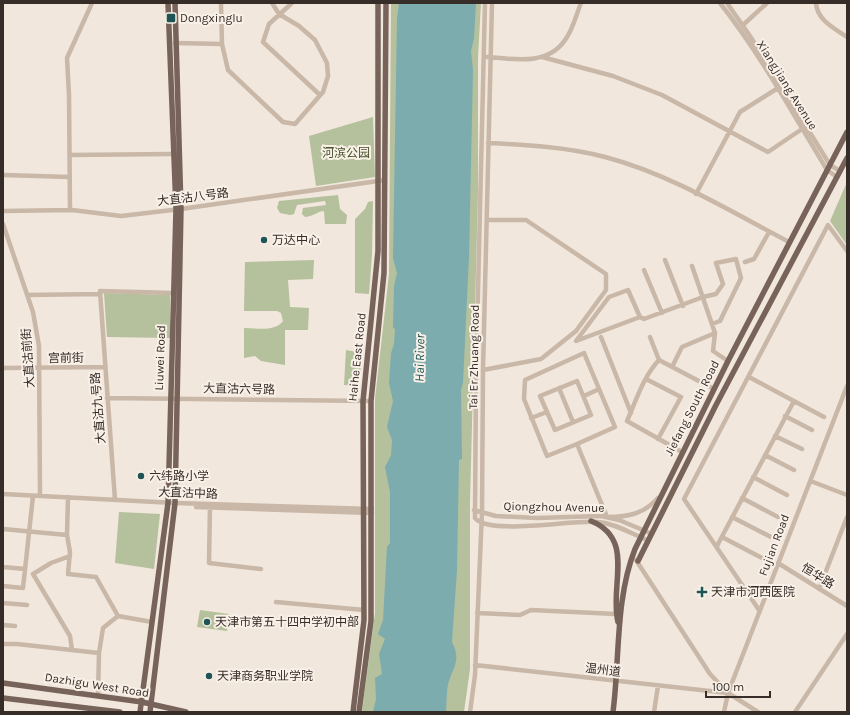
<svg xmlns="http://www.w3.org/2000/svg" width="850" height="715" font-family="Karla,'Noto Sans SC',sans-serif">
  <rect width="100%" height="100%" fill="#f1e7dc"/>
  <path fill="#b5c09c" d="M 391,3 L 481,3 L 478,58 L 478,192 L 470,502 L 470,669 L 464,712 L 362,712 L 375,613 L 375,399 L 389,274 Z
    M 373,117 L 375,177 L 316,186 L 309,136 Z
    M 847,182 L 847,245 L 830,221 Z
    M 338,195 L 340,209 L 347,215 L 346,224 L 325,224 L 324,211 C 318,211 314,216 305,217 L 302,214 L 303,208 L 326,205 L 325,201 L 297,205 L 294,214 L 290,215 L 280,213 L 277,208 L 279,201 Z
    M 373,201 L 372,255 L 369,294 L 355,293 L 355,219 L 365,209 L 368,202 Z
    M 314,260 L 313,279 L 288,280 L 290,307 L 309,308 L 308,330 L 285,330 L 285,365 L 261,361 L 255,356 L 244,358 L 244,328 C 257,328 275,332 283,321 L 281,313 L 277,311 L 244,311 L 245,262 Z
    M 104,293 L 170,295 L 170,338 L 107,337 Z
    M 346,350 L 362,353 L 359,386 L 344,385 Z
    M 119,512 L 160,514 L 154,569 L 115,563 Z
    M 200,610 L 229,614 L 227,631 L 197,627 Z"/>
  <path fill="#7cacad" d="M 399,3 L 476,3 L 474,39 L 471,51 L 473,70 L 469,257 L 463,383 L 461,390 L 462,459 L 459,460 L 457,570 L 452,642 C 461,660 454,665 449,681 C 446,690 447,702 446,712 L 373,712 L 376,699 L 375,678 L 382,674 L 379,654 L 385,639 L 378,634 L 383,620 L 387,547 L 390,543 L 390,492 L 385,467 L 391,455 L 392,440 L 387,427 L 393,401 L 389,383 L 391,353 L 394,344 L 395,329 L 393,328 L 394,286 L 397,273 L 393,258 L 397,19 Z"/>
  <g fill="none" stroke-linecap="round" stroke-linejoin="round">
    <path stroke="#c9b7a8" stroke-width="4.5" d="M 221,3 L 222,44
      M 292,3 L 269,24 L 263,42 L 320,95
      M 485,3 L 476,373 L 475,518 C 490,536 574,519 598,522 C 614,523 632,534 647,540
      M 720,3 C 761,55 793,114 827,170 L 837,177
      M 727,3 L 750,36 L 830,165 L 840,171
      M 816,3 C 817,20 834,28 847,37
      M 743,25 L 767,3
      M 175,43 L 222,44 L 228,70 L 283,122 L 295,124 L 323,92 L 328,76 L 327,63 L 315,40 L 299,26 L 279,14 L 272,3
      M 487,57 C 513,59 548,66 565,40 C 573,30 576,15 581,3
      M 542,57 L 613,76 L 662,95 L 768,152 L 802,129
      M 488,143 C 527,145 567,147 605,157 C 670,174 730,211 789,242
      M 70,155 L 173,154
      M 3,175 L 70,177
      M 696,194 L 740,112 L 778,88
      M 70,210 L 69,95 L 67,58 L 92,3
      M 3,211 L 72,210 L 121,216 L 181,209 L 385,180
      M 3,224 L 33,312 L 39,346 L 40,496
      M 665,260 L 683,306
      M 745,262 L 754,259 L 769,232
      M 692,266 L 715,333 L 713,351 L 728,361
      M 644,270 L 662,313
      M 27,295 L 100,294
      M 640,317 L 628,290 L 609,297 L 576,341 L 640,317 L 644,319 L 703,297 L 716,294 L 723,284 L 716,263 L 736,259 L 741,278 L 720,321 L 712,324
      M 601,337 L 631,413
      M 650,337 L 659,360
      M 672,367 L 682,347 L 715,333
      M 3,368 L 104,367
      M 483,370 L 541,359 L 576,331 L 606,290 L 606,274 L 526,220 L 487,220
      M 749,377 L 824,417
      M 646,379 L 681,397 L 658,439
      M 577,381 L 591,415 L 555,430 L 540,396 Z
      M 559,388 L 573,422
      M 584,396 L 599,389
      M 107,398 L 371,401
      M 785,416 L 812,430
      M 531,418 L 547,412
      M 775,436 L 802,449
      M 577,444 L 547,456 L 524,399 L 525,380 L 584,353 L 615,427 L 577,444 L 607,517 C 628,517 644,514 658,498
      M 682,452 L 627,421 C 636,401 643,377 659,360 L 714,389
      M 765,455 L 794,470
      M 753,477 L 787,495
      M 813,482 L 847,495
      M 3,494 L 175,503 L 372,509
      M 68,497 L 67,535 L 70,552 L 68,574 L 96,577 L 118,616 L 152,622
      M 742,498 L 778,517
      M 115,500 L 100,291 L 173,293
      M 210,506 L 209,563 L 261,569
      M 196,507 L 372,513
      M 474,510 L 496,516 L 537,518 L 601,516 L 619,520 L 650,533
      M 732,517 L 771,537
      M 3,529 L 67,535
      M 722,537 L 762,558
      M 717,546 L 794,401
      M 70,556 L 51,563 L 33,574 L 70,636 L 72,650
      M 636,560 L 710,674 L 728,693 L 758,712
      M 778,563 L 847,606
      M 3,567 L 25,569
      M 3,586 L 23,588 L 33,496
      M 819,589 L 847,517
      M 276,602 L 364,610
      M 3,603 L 27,605
      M 759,610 L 684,499 L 828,225 L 847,251
      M 477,613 L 520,615 L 531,610 L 616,614
      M 3,625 L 15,626
      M 3,644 L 17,644 L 99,653
      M 475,665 L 728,693
      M 98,695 L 99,653 L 103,628 L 118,616
      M 470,712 L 475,675 L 482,512 L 483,370 L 492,3
      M 654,712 L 658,686
      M 724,712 L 728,693 L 847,386
      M 795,712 L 847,634"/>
    <path stroke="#77635a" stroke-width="5.5" d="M 591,521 C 636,539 609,586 618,622
      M 638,561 L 716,405 L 847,158
      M 3,683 L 142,702 L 186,712
      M 3,698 L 120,712
      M 140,712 L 168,503 L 176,209 L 168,3
      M 150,712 L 175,503 L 181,209 L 175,3
      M 353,712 L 364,620 L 363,401 L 378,251 L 378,3
      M 359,712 L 371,621 L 371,401 L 384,273 L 386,3
      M 613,712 C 620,658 615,600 635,549 L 728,361 L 847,132"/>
  </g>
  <g fill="#1f5456" stroke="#f9f1e8" stroke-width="1.5">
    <rect x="166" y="13" width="10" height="10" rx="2"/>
    <circle cx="264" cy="240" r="4"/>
    <circle cx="141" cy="476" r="4"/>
    <path d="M700 586h4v4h4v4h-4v4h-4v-4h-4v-4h4z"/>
    <circle cx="207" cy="622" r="4"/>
    <circle cx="209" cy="676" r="4"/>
  </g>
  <g text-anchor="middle" stroke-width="4" stroke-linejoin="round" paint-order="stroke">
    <g font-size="12" fill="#362c28" stroke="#f9f1e8" text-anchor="start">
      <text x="180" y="22">Dongxinglu</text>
      <text x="272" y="244">万达中心</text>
      <text x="149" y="480">六纬路小学</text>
      <text x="711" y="596">天津市河西医院</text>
      <text x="215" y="626">天津市第五十四中学初中部</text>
      <text x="217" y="680">天津商务职业学院</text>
    </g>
    <g font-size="12" fill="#362c28" stroke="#f9f1e8">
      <text transform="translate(787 85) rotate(58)" y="4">Xiangjiang Avenue</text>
      <text transform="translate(193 197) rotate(-7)" y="4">大直沽八号路</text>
      <text transform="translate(357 357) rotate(-84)" y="4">Haihe East Road</text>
      <text transform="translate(474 357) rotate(-89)" y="4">Tai Er Zhuang Road</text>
      <text transform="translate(28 358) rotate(-94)" y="4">大直沽前街</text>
      <text transform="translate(66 358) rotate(-1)" y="4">宫前街</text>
      <text transform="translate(160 358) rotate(-88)" y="4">Liuwei Road</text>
      <text transform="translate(239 389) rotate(1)" y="4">大直沽六号路</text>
      <text transform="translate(98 408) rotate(-95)" y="4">大直沽九号路</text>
      <text transform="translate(692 408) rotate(-63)" y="4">Jiefang South Road</text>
      <text transform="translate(188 493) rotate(2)" y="4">大直沽中路</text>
      <text transform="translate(554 507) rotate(1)" y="4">Qiongzhou Avenue</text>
      <text transform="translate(774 545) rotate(-69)" y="4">Fujian Road</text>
      <text transform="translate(818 576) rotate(32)" y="4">恒华路</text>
      <text transform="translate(603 670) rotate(7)" y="4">温州道</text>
      <text transform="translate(97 685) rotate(9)" y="4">Dazhigu West Road</text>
    </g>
    <g font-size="12" fill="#46532d" stroke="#f9f1e8">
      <text x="346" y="157">河滨公园</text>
    </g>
    <g font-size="13" font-style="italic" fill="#1f5456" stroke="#f9f1e8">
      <text transform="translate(419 358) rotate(-89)" y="5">Hai River</text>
    </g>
  </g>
  <rect width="850" height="715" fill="none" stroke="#362c28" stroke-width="8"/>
  <path d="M706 691v6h64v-6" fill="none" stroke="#362c28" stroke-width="2"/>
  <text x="712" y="691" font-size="12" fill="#362c28" stroke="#f9f1e8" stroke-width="3" paint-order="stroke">100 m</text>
</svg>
